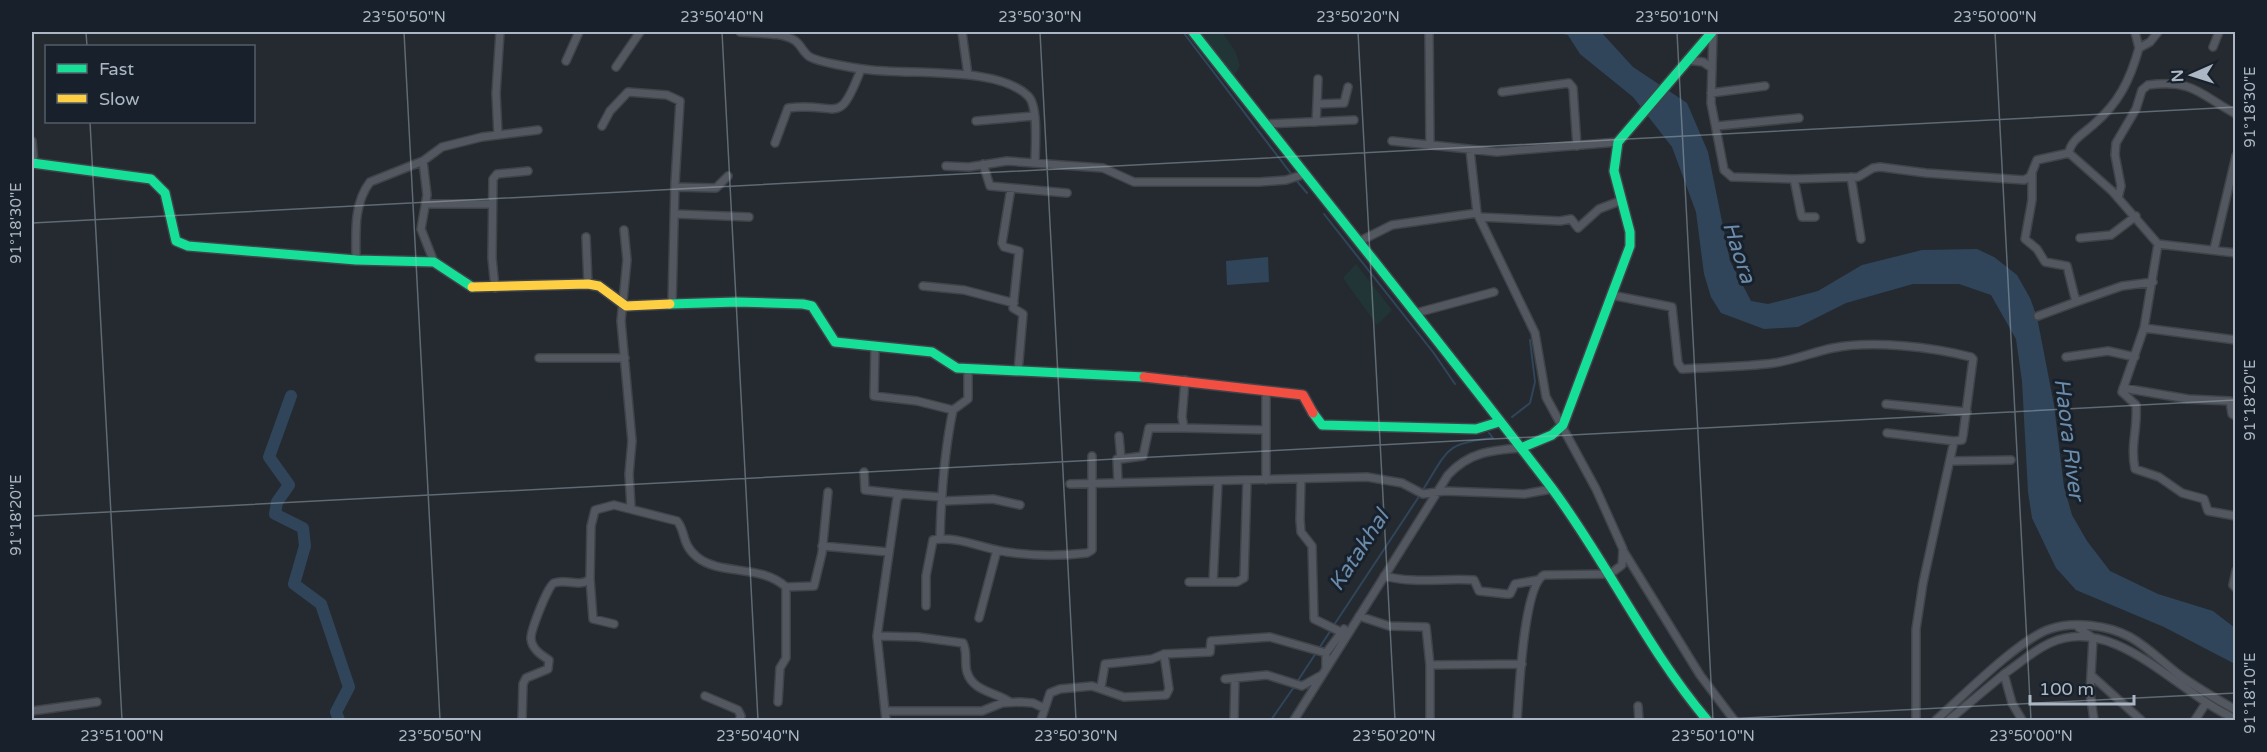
<svg xmlns="http://www.w3.org/2000/svg" width="2267" height="752" font-family="'Varela Round',sans-serif">
  <rect width="100%" height="100%" fill="#242a30"/>
  <path fill="#213536" d="M 1197,32 L 1222,32 L 1235,51 L 1240,66 L 1232,79 Z
    M 1356,264 L 1392,310 L 1377,325 L 1343,278 Z"/>
  <path fill="#30455a" d="M 1566,32 L 1601,32 L 1633,67 L 1687,103 L 1708,152 L 1730,261 L 1751,301 L 1768,304 L 1818,291 L 1862,265 L 1922,250 L 1977,249 L 1994,257 L 2017,275 L 2030,298 L 2037,317 L 2054,405 L 2064,487 L 2072,515 L 2087,541 L 2110,571 L 2158,594 L 2213,611 L 2235,628 L 2235,664 L 2164,627 L 2076,590 L 2056,568 L 2032,518 L 2028,492 L 2022,381 L 2016,339 L 1991,295 L 1959,284 L 1913,284 L 1846,303 L 1798,327 L 1764,329 L 1721,313 L 1711,297 L 1704,274 L 1696,212 L 1672,147 L 1633,97 L 1580,54 Z
    M 1268,257 L 1269,282 L 1227,285 L 1226,261 Z"/>
  <g fill="none" stroke-linecap="round" stroke-linejoin="round">
    <path stroke="#30455a" stroke-width="2" d="M 1164,32 L 1169,32
      M 1183,32 L 1292,175
      M 1557,32 L 1569,34
      M 1296,180 L 1307,193
      M 1324,214 L 1433,352 L 1455,384
      M 1512,417 L 1530,403 L 1535,382 L 1530,340
      M 1489,433 L 1493,438
      M 1424,488 C 1448,450 1445,443 1493,438
      M 1334,625 L 1418,498
      M 1297,682 L 1331,630
      M 1271,720 L 1294,687"/>
    <path stroke="#30455a" stroke-width="12" d="M 291,396 L 269,457 L 289,485 L 277,502 L 275,514 L 303,528 L 305,546 L 294,584 L 321,604 L 349,687 L 336,712 L 339,720"/>
    <g stroke="#404449" stroke-width="10">
      <path id="street" d="M 740,32 C 756,34 781,32 794,40 C 801,44 803,53 810,57 C 819,62 853,68 863,69 C 907,76 997,65 1028,96 C 1039,106 1035,148 1035,163
        M 962,32 L 968,75
        M 1429,32 L 1430,144
        M 1713,32 L 1711,103 L 1724,170 L 1732,177 L 1794,179 L 1858,177 L 1873,168 L 1880,167 L 1926,173 L 2024,180 L 2030,177 L 2037,160 L 2069,153
        M 2135,32 L 2139,48
        M 2158,32 L 2150,42 L 2139,48 C 2130,80 2119,103 2093,125 C 2084,133 2070,141 2069,153 L 2112,191 L 2158,244 L 2236,253
        M 2213,47 L 2219,32
        M 1687,60 L 1703,62 L 1712,68
        M 566,61 L 579,32
        M 616,67 L 640,32
        M 1502,92 L 1569,83 L 1573,88 L 1577,146
        M 1711,93 L 1765,86
        M 1317,104 L 1318,79
        M 976,121 L 1034,116
        M 1316,122 L 1317,104 L 1344,103 L 1348,87
        M 1264,124 L 1354,120
        M 602,126 L 610,111 L 628,92 L 667,95 L 680,101 L 675,183 L 672,304
        M 1717,126 L 1799,118
        M 498,135 L 496,93 L 500,32
        M 32,141 L 34,163
        M 1392,141 L 1497,152 L 1618,142
        M 775,143 L 788,108 C 838,101 838,130 861,69
        M 1470,150 L 1477,213 L 1535,333 L 1546,397 L 1596,489 L 1623,549 L 1622,565 L 1610,574 L 1544,575 C 1523,586 1519,695 1517,720
        M 423,161 L 427,195 L 421,229 L 434,262
        M 983,164 L 990,186 L 1067,193
        M 946,166 L 969,167 L 1007,161 L 1103,168 L 1134,182 L 1259,182 L 1286,180 L 1305,174
        M 2032,173 L 2032,200 L 2025,239 L 2037,249 L 2045,262 L 2067,266 L 2076,302 L 2122,286 L 2153,282
        M 1851,177 L 1861,239
        M 1794,179 L 1801,214 L 1802,217 L 1815,217
        M 675,187 L 716,188 L 728,176
        M 1011,188 L 1002,243 L 1004,247 L 1019,251 L 1013,308 L 1023,314 L 1018,372
        M 2118,198 L 2121,186 L 2115,155 L 2116,143 L 2136,109 L 2142,90 L 2148,85 C 2194,79 2200,95 2236,114
        M 426,204 L 492,204
        M 676,214 L 749,217
        M 1479,217 L 1560,221 L 1571,219 L 1578,228 L 1599,209 L 1620,201
        M 624,230 L 627,260 L 621,321 L 632,441 L 629,474 L 631,507
        M 586,237 L 588,284
        M 2080,238 L 2111,235 L 2136,216
        M 1360,241 L 1392,225 L 1477,213
        M 2158,244 L 2144,328 L 2122,392 L 2136,405 C 2138,429 2130,444 2135,469 L 2159,477 L 2182,493 L 2204,499 L 2208,511 L 2236,516
        M 2214,249 L 2236,156
        M 356,260 C 356,234 353,204 370,182 L 423,161 L 442,147 L 482,137 L 538,130
        M 923,286 L 964,290 L 1014,303
        M 495,288 L 492,258 L 493,179 L 497,174 L 528,171
        M 1611,295 L 1672,307 L 1678,363 L 1682,369 C 1713,367 1744,367 1774,363 C 1795,360 1813,352 1833,348 C 1871,340 1932,347 1971,357 L 1973,359 L 1963,435 L 1962,440 L 1954,441
        M 1416,313 L 1494,292
        M 2038,316 L 2076,302
        M 2144,328 L 2236,340
        M 875,347 L 874,396 L 917,401 L 953,410
        M 2066,357 L 2108,351 L 2135,357
        M 539,358 L 625,358
        M 1185,380 L 1182,417 L 1184,428 L 1266,430
        M 2123,388 L 2188,399 L 2230,401 L 2232,414 L 2236,416
        M 1266,391 L 1266,480
        M 1886,404 L 1967,412
        M 1887,433 L 1954,441 L 1923,583 L 1916,629 L 1916,720
        M 1121,459 L 1143,456 L 1149,428 L 1184,428
        M 1951,461 L 2011,460
        M 864,472 L 865,490 L 902,494
        M 1301,479 L 1300,520 L 1301,532 L 1312,546 L 1314,619 L 1341,632
        M 1118,483 L 1117,459 L 1121,459 L 1119,436
        M 1070,484 L 1367,477 L 1402,483 L 1423,494 L 1444,491 L 1524,494 L 1552,489
        M 940,539 C 941,496 944,453 953,410 L 968,399 L 968,368
        M 822,546 L 889,552
        M 1624,552 L 1700,675 L 1734,720
        M 2236,571 L 2233,585 L 2236,588
        M 1384,576 C 1415,584 1443,578 1474,580 L 1479,591 L 1506,594 L 1510,594 L 1515,584 L 1538,580
        M 590,579 L 593,619 L 614,624
        M 1189,582 L 1237,582 L 1244,578 L 1247,481
        M 1213,582 L 1218,482
        M 786,587 L 814,586 L 822,553 L 828,492
        M 926,606 L 926,576 L 933,540 C 956,535 984,549 1007,552 C 1034,556 1061,556 1087,553 L 1092,550 L 1092,456
        M 1359,616 L 1389,626 L 1426,627 L 1430,665 L 1430,720
        M 979,618 L 997,550
        M 2079,628 L 2093,638 L 2090,693 L 2094,720
        M 877,636 L 918,637 L 963,643 C 968,653 964,663 967,672 C 973,692 996,692 1010,702
        M 1430,665 L 1522,664
        M 1326,668 L 1326,653 L 1344,629
        M 2004,674 C 2019,664 2034,650 2050,643 C 2116,613 2179,695 2236,719
        M 2091,675 L 2141,720
        M 1225,679 L 1267,675 L 1302,686 L 1320,676
        M 1101,687 L 1105,664 L 1152,659 L 1164,654
        M 705,696 L 738,710 L 741,716 L 739,720
        M 1638,706 L 1639,720
        M 32,711 L 97,702
        M 885,711 L 982,711 L 1002,703 L 1020,702 L 1033,703 L 1044,708
        M 522,720 L 523,684 L 526,678 L 548,669 L 549,660 C 541,655 532,649 531,639 C 530,632 548,585 554,583 C 566,578 580,588 590,579 L 591,526 L 595,510 L 614,505 L 677,521 C 686,531 681,544 697,557 C 720,576 761,564 786,587 L 786,658 L 780,668 L 778,702
        M 886,720 L 877,636 L 897,498 L 902,494 L 941,497 L 944,501 L 993,499 L 1020,505
        M 1041,720 L 1050,693 L 1060,689 L 1092,686 L 1124,697 L 1166,695 L 1169,689 L 1164,654 L 1210,652 L 1211,641 L 1270,637 L 1326,653
        M 1234,720 L 1235,679
        M 1294,720 L 1448,475 C 1469,452 1492,450 1521,448
        M 1936,720 C 1962,697 2019,639 2050,629 C 2074,621 2108,625 2130,637 C 2150,648 2166,666 2185,679 C 2201,690 2218,700 2236,710
        M 1949,720 L 2004,674 L 2012,703 L 2022,720
        M 2195,720 L 2206,703"/>
    </g>
    <g stroke="#404449" stroke-width="12">
      <path id="fast" d="M 1193,32 C 1312,184 1434,334 1551,487 C 1607,562 1647,649 1707,720
        M 32,163 L 151,179 L 165,193 L 176,241 L 188,246 L 356,260 L 434,262 L 472,287
        M 670,304 L 737,302 L 803,304 L 812,306 L 835,342 L 932,352 L 957,368 L 1144,377
        M 1313,413 L 1322,425 L 1476,429 L 1499,422
        M 1521,448 L 1552,435 L 1563,425 L 1630,246 L 1630,232 L 1614,171 L 1618,142 L 1712,32"/>
    </g>
    <g stroke="#404449" stroke-width="12">
      <path id="slow" d="M 472,287 L 588,284 L 599,286 L 626,306 L 670,304"/>
    </g>
    <g stroke="#404449" stroke-width="12">
      <path id="jam" d="M 1144,377 L 1303,395 L 1313,413"/>
    </g>
    <use href="#street" stroke="#535860" stroke-width="7"/>
    <use href="#fast" stroke="#16e098" stroke-width="9"/>
    <use href="#slow" stroke="#ffcf43" stroke-width="9"/>
    <use href="#jam" stroke="#f24e42" stroke-width="9"/>
  </g>
  <path fill="none" stroke="#abb7c4" stroke-width="1.5" stroke-opacity="0.45" d="M 86,32 L 87,46M 404,32 L 440,720M 722,32 L 758,720M 1040,32 L 1076,720M 1358,32 L 1395,720M 1677,32 L 1713,720M 1995,32 L 2031,720M 90,122 L 122,720M 32,223 L 2236,107M 32,516 L 2236,400M 1705,720 L 2236,693"/>
  <g text-anchor="middle" stroke-width="6" stroke-linejoin="round" paint-order="stroke">
    <g font-size="22" font-style="italic" fill="#6b8baa" stroke="#18212b">
      <text transform="translate(1740 252) rotate(72)" y="8">Haora</text>
      <text transform="translate(2070 439) rotate(83)" y="8">Haora River</text>
      <text transform="translate(1358 550) rotate(-57)" y="8">Katakhal</text>
    </g>
  </g>
  <rect width="2267" height="752" fill="none" stroke="#18212b" stroke-width="66"/>
  <rect x="45" y="45" width="210" height="78" fill="#18212b" stroke="#535d68" stroke-width="1.5"/>
  <rect x="57" y="64" width="30" height="9" fill="#16e098" stroke="#535d68" stroke-width="1.5"/>
  <text x="99" y="75" font-size="18" fill="#abb7c4">Fast</text>
  <rect x="57" y="94" width="30" height="9" fill="#ffcf43" stroke="#535d68" stroke-width="1.5"/>
  <text x="99" y="105" font-size="18" fill="#abb7c4">Slow</text>
  <g transform="translate(2192 75) rotate(267)" stroke="#18212b" stroke-width="4.5" paint-order="stroke">
  <path d="M0-4.5L10 22L0 15L-10 22Z" fill="#abb7c4"/>
  <text y="-9" font-size="16" font-weight="bold" text-anchor="middle" fill="#abb7c4">N</text>
  </g>
  <path d="M2030 695v9h104v-9" fill="none" stroke="#abb7c4" stroke-width="3"/>
  <text x="2039" y="695" font-size="18" fill="#abb7c4" stroke="#18212b" stroke-width="4.5" paint-order="stroke">100 m</text>
  <rect x="33" y="33" width="2201" height="686" fill="none" stroke="#abb7c4" stroke-width="2"/>
  <g font-size="15" text-anchor="middle" fill="#abb7c4">
    <text x="404" y="22">23°50'50"N</text>
    <text x="722" y="22">23°50'40"N</text>
    <text x="1040" y="22">23°50'30"N</text>
    <text x="1358" y="22">23°50'20"N</text>
    <text x="1677" y="22">23°50'10"N</text>
    <text x="1995" y="22">23°50'00"N</text>
    <text transform="translate(2250 107) rotate(-90)" y="5">91°18'30"E</text>
    <text transform="translate(16 223) rotate(-90)" y="5">91°18'30"E</text>
    <text transform="translate(2250 400) rotate(-90)" y="5">91°18'20"E</text>
    <text transform="translate(16 515) rotate(-90)" y="5">91°18'20"E</text>
    <text transform="translate(2250 693) rotate(-90)" y="5">91°18'10"E</text>
    <text x="122" y="741">23°51'00"N</text>
    <text x="440" y="741">23°50'50"N</text>
    <text x="758" y="741">23°50'40"N</text>
    <text x="1076" y="741">23°50'30"N</text>
    <text x="1394" y="741">23°50'20"N</text>
    <text x="1713" y="741">23°50'10"N</text>
    <text x="2031" y="741">23°50'00"N</text>
  </g>
</svg>
